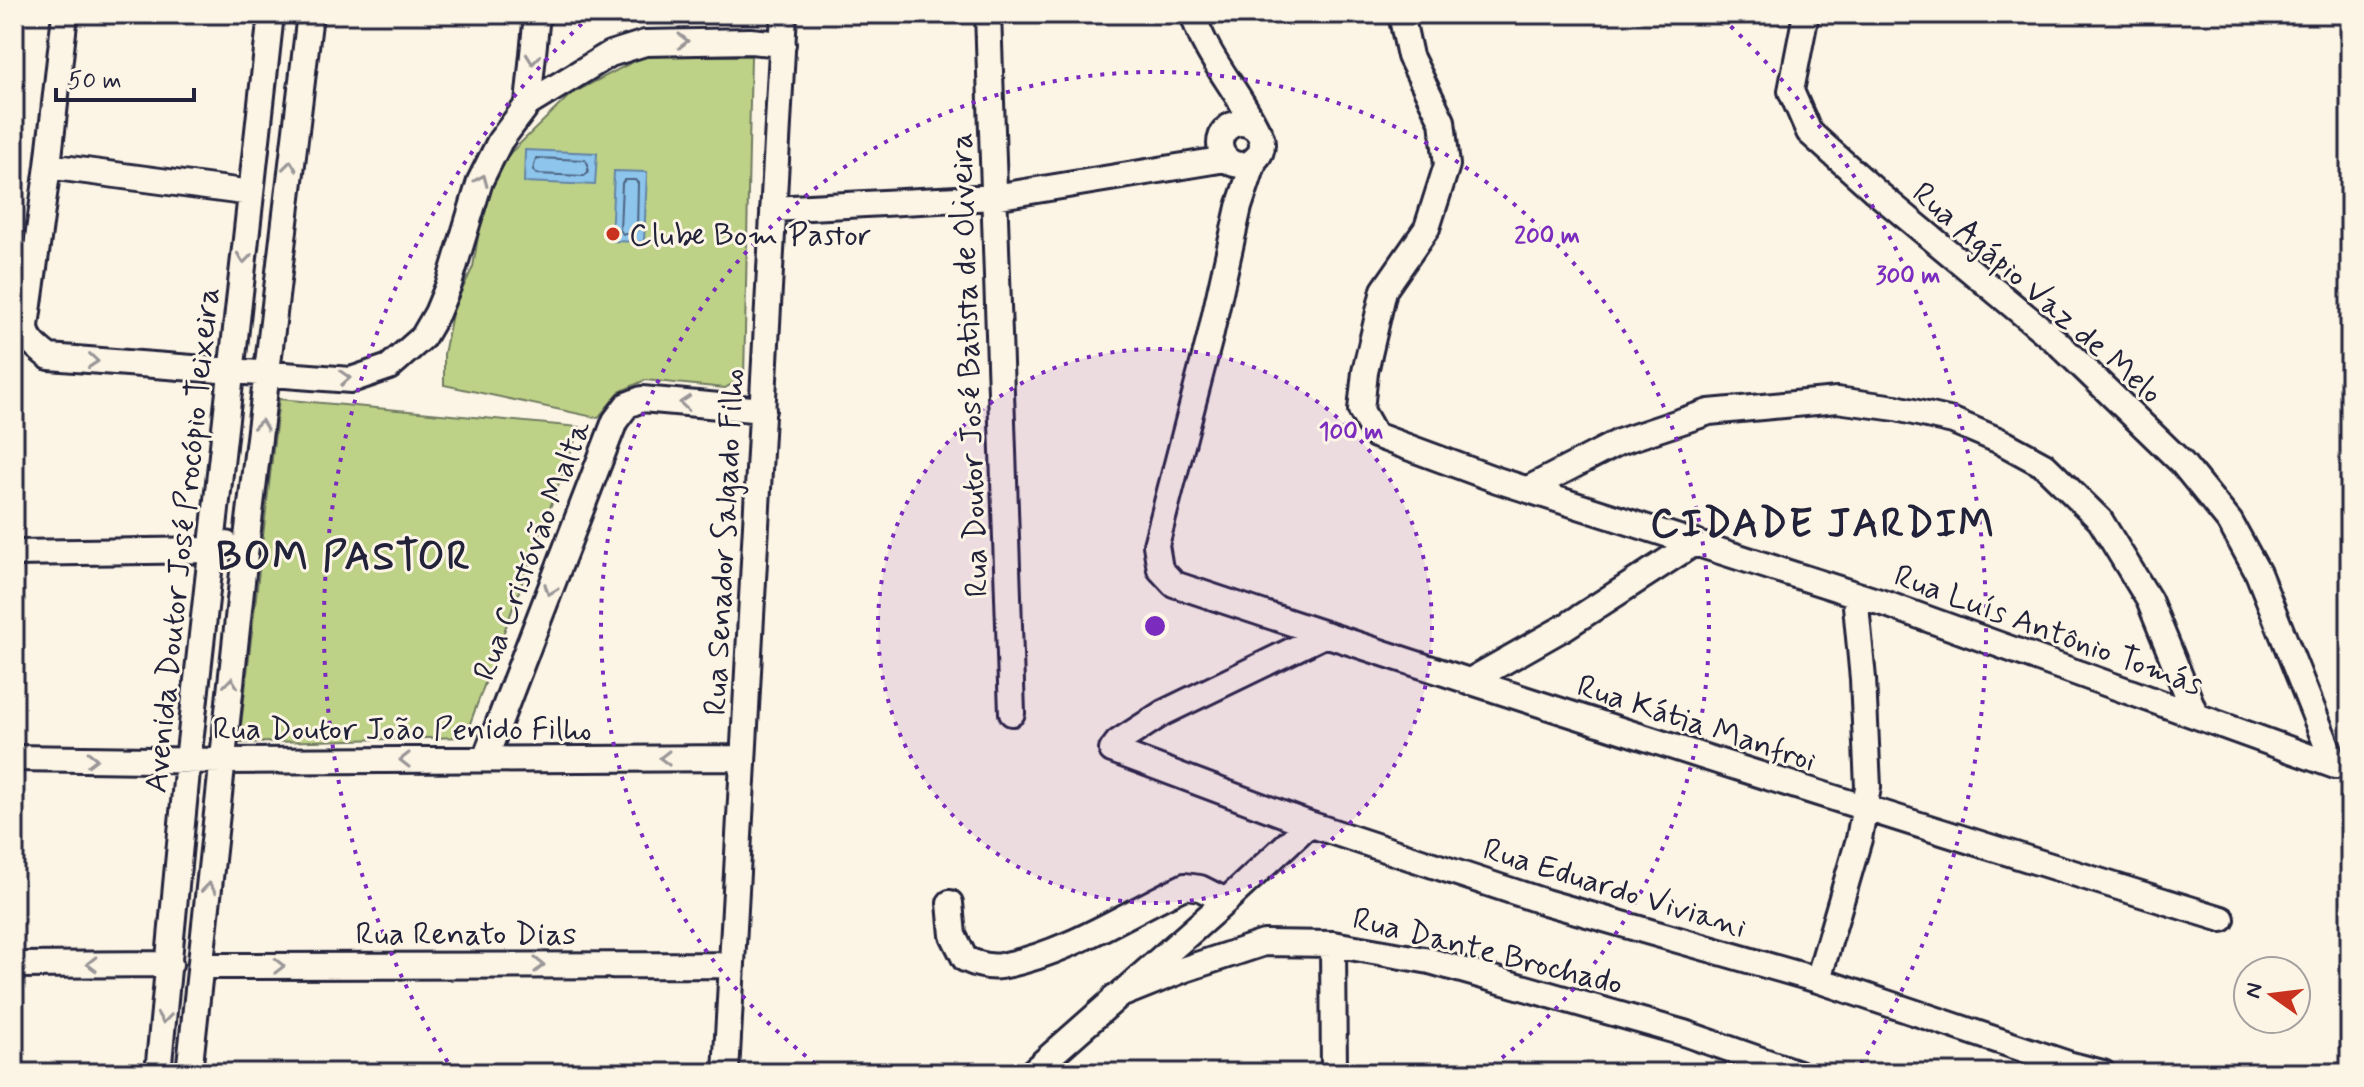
<svg xmlns="http://www.w3.org/2000/svg" width="2364" height="1087" font-family="Mynerve,sans-serif">
  <rect width="100%" height="100%" fill="#fcf5e5"/>
  <filter id="ink" filterUnits="userSpaceOnUse"><feTurbulence type="fractalNoise" baseFrequency=".0125" numOctaves="2"/><feDisplacementMap in="SourceGraphic" scale="16" xChannelSelector="R" yChannelSelector="G"/><feConvolveMatrix kernelMatrix="1 2 1 2 8 2 1 2 1" color-interpolation-filters="sRGB"/></filter>
  <g filter="url(#ink)">
    <path fill="#bed287" stroke="#707a61" stroke-width="2" d="M 644,56 L 751,56 L 744,377 L 725,388 L 645,380 L 619,392 L 598,418 L 444,385 L 444,354 L 453,309 L 473,267 L 484,201 L 507,156 L 571,94 Z
      M 279,399 L 580,427 L 465,737 L 239,743 Z"/>
    <path fill="#8ec5ec" stroke="#6384a5" stroke-width="2" d="M 525,150 L 597,153 L 595,185 L 524,182 Z
      M 614,171 L 647,172 L 644,242 L 611,241 Z"/>
    <g fill="none" stroke-linecap="round" stroke-linejoin="round">
      <path stroke="#4d6382" stroke-width="2" d="M 536,158 L 585,160 L 588,164 L 588,173 L 584,176 L 536,174 L 533,170 Z
        M 625,180 L 635,180 L 638,183 L 637,230 L 633,234 L 623,234 L 620,230 L 622,183 Z"/>
      <g stroke="#22223b" stroke-width="30">
        <path id="minor" d="M 65,14 L 48,166 L 26,326 C 26,340 39,349 49,357 L 351,380 L 389,367 L 423,337 L 437,313 L 449,284 L 480,181 L 500,141 L 528,104 L 610,54 L 645,43 L 750,41 L 783,44
          M 988,14 L 1012,713
          M 1193,14 C 1205,56 1238,90 1257,130
          M 1401,14 L 1410,56 L 1442,121 L 1447,165 L 1427,228 L 1384,290 L 1365,372 L 1361,410 L 1375,435 L 1497,480 L 1889,605 L 2335,766
          M 1806,14 L 1791,91 L 1809,132 L 1875,191 L 2058,343 L 2182,463 L 2230,522 L 2258,573 L 2335,766
          M 528,104 L 537,14
          M1220 144a21 21 0 1 1 42 0a21 21 0 1 1-42 0Z
          M 1255,159 L 1239,207 L 1210,337 L 1156,545 L 1160,569 L 1174,584 C 1522,700 1871,811 2222,919
          M 48,166 L 251,193
          M 773,209 L 994,197 L 1226,159
          M 1528,489 L 1619,442 L 1709,412 L 1837,400 L 1896,408 L 1953,421 L 2000,441 L 2044,465 L 2100,520 L 2149,600 L 2196,716
          M 14,553 L 212,550 L 226,544
          M 1326,634 L 1163,713 L 1118,742 L 1112,750 L 1309,824 L 1545,902 L 1818,980 L 2068,1064 L 2103,1073
          M 1468,682 L 1565,627 L 1696,542
          M 14,758 L 223,761 L 743,758
          M 485,759 L 615,421 L 627,405 L 642,399 L 763,410
          M 950,903 L 953,935 L 965,959 C 976,964 988,968 1001,966 C 1067,954 1125,914 1185,886 L 1200,888 L 1226,901
          M 1333,944 L 1334,1073
          M 14,965 L 170,964
          M 201,966 L 732,965
          M 1818,980 L 1859,839 L 1868,787 L 1863,679 L 1855,595
          M 1115,997 L 1185,969 L 1264,943 L 1333,944 L 1430,961 L 1684,1033 L 1798,1073
          M 158,1073 L 188,761 L 271,14
          M 189,1073 L 244,563 L 310,14
          M 726,1073 L 784,14
          M 1031,1073 L 1226,901 L 1309,824"/>
      </g>
      <use href="#minor" stroke="#fcf5e5" stroke-width="24"/>
    </g>
    <defs><path id="oneway-chevron" d="M-2-3.5L2.5 0L-2 3.5" fill="none" stroke-width="1.6" stroke-linecap="round" stroke-linejoin="round" transform="scale(2)"/></defs>
    <g stroke="#9a9698">
      <use href="#oneway-chevron" transform="translate(683 41)"/>
      <use href="#oneway-chevron" transform="translate(533 59) rotate(96)"/>
      <use href="#oneway-chevron" transform="translate(290 166) rotate(-83)"/>
      <use href="#oneway-chevron" transform="translate(482 180) rotate(-67)"/>
      <use href="#oneway-chevron" transform="translate(244 258) rotate(96)"/>
      <use href="#oneway-chevron" transform="translate(93 361) rotate(5)"/>
      <use href="#oneway-chevron" transform="translate(345 378) rotate(-3)"/>
      <use href="#oneway-chevron" transform="translate(685 403) rotate(-175)"/>
      <use href="#oneway-chevron" transform="translate(261 425) rotate(-83)"/>
      <use href="#oneway-chevron" transform="translate(550 590) rotate(111)"/>
      <use href="#oneway-chevron" transform="translate(231 683) rotate(-84)"/>
      <use href="#oneway-chevron" transform="translate(665 758) rotate(180)"/>
      <use href="#oneway-chevron" transform="translate(92 759) rotate(1)"/>
      <use href="#oneway-chevron" transform="translate(405 760) rotate(180)"/>
      <use href="#oneway-chevron" transform="translate(209 888) rotate(-84)"/>
      <use href="#oneway-chevron" transform="translate(92 964) rotate(179)"/>
      <use href="#oneway-chevron" transform="translate(539 965)"/>
      <use href="#oneway-chevron" transform="translate(279 966)"/>
      <use href="#oneway-chevron" transform="translate(164 1018) rotate(96)"/>
    </g>
  </g>
  <circle cx="1155" cy="626" r="277" fill="#7b2cbf" fill-opacity=".12"/>
  <g fill="none" stroke="#7b2cbf" stroke-width="4" stroke-dasharray="4 8">
    <circle cx="1155" cy="626" r="277"/>
    <path d="M825 1071A554 554 0 1 1 1485 1071"/>
    <path d="M454 1072A831 831 0 0 1 588 18M1722 18A831 831 0 0 1 1856 1072"/>
  </g>
  <circle fill="#c8321e" stroke="#fcf5e5" stroke-width="3" cx="613" cy="234" r="8"/>
  <g text-anchor="middle" stroke-width="6" stroke-linejoin="round" paint-order="stroke">
    <g font-size="32" fill="#22223b" stroke="#fcf5e5" text-anchor="start">
      <text x="629" y="245">Clube Bom Pastor</text>
    </g>
    <g font-size="32" fill="#22223b" stroke="#fcf5e5">
      <text transform="translate(2038 292) rotate(41)" y="11">Rua Agápio Vaz de Melo</text>
      <text transform="translate(968 365) rotate(-92)" y="11">Rua Doutor José Batista de Oliveira</text>
      <text transform="translate(181 540) rotate(-84)" y="11">Avenida Doutor José Procópio Teixeira</text>
      <text transform="translate(723 542) rotate(-87)" y="11">Rua Senador Salgado Filho</text>
      <text transform="translate(531 550) rotate(-69)" y="11">Rua Cristóvão Malta</text>
      <text transform="translate(2049 629) rotate(20)" y="11">Rua Luís Antônio Tomás</text>
      <text transform="translate(1697 722) rotate(18)" y="11">Rua Kátia Manfroi</text>
      <text x="402" y="739">Rua Doutor João Penido Filho</text>
      <text transform="translate(1615 887) rotate(17)" y="11">Rua Eduardo Viviani</text>
      <text x="466" y="944">Rua Renato Dias</text>
      <text transform="translate(1488 950) rotate(14)" y="11">Rua Dante Brochado</text>
    </g>
    <g font-size="40" font-weight="bold" letter-spacing="2" fill="#22223b" stroke="#fcf5e5">
      <text x="1823" y="536">CIDADE JARDIM</text>
      <text x="344" y="569">BOM PASTOR</text>
    </g>
  </g>
  <circle cx="1155" cy="626" r="12" fill="#7b2cbf" stroke="#fcf5e5" stroke-width="4"/>
  <g font-size="24" text-anchor="middle" font-weight="bold" fill="#7b2cbf" stroke="#fcf5e5" stroke-width="6" stroke-linejoin="round" paint-order="stroke">
    <text x="1547" y="243">200 m</text>
    <text x="1908" y="283">300 m</text>
    <text x="1351" y="439">100 m</text>
  </g>
  <rect width="2364" height="1087" fill="none" stroke="#fcf5e5" stroke-width="48"/>
  <rect x="24" y="24" width="2316" height="1039" fill="none" stroke="#22223b" stroke-width="3" filter="url(#ink)"/>
  <g transform="translate(2272 995) rotate(284)"><circle r="38" fill="#fcf5e5" stroke="#a5a1a1" stroke-width="2"/>
  <path d="M0-6L14 30L0 20L-14 30Z" fill="#c8321e"/>
  <text y="-12" font-size="22" font-weight="bold" text-anchor="middle" fill="#22223b">N</text>
  </g>
  <path d="M56 88v12h138v-12" fill="none" stroke="#22223b" stroke-width="4"/>
  <text x="68" y="88" font-size="24" fill="#22223b" stroke="#fcf5e5" stroke-width="6" paint-order="stroke">50 m</text>
</svg>
